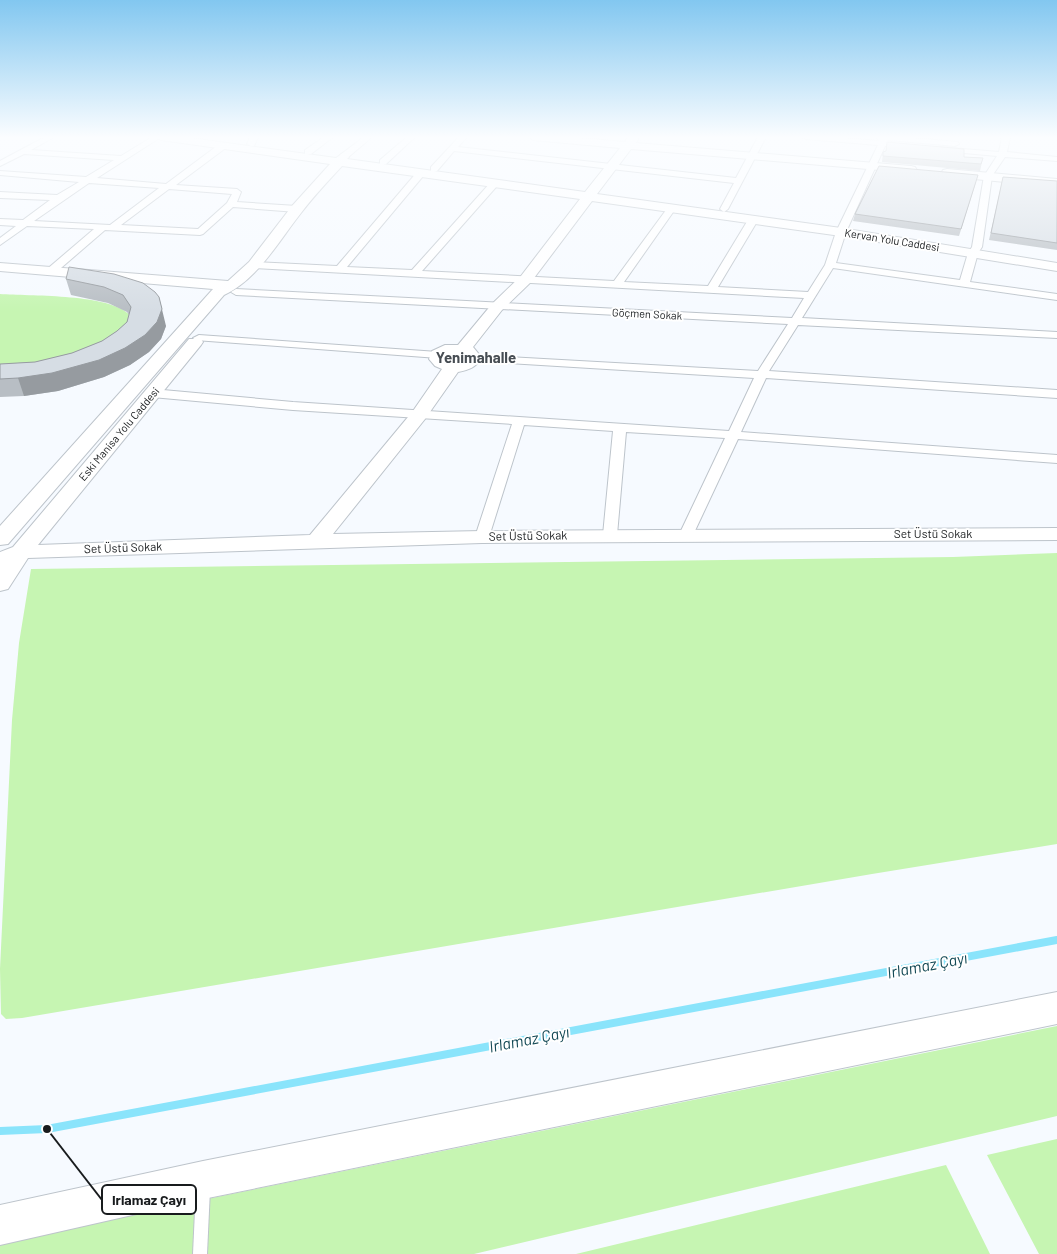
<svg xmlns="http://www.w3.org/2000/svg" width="1057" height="1254" font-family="Barlow,sans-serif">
  <rect width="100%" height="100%" fill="#f6faff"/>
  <path fill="#c6f5b2" d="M 0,294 C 30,296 103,294 126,312 C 132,316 133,322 135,329 L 0,381 Z
    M 1057,553 L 1057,844 L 872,874 L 22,1018 L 6,1019 L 1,1014 L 0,969 L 12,720 L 19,643 L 31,569 L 953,557 Z
    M 1057,1026 L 1057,1116 L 474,1254 L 0,1254 L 0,1241 Z
    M 1057,1139 L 1057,1254 L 1039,1254 L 987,1155 Z
    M 946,1165 L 990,1254 L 576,1254 Z"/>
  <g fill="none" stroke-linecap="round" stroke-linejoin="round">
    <path stroke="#8ae4fb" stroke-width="8" d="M 0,1131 L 47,1129 L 1057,940"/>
    <g stroke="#bdc4cb" stroke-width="2">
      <path id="lane" d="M 203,1182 L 208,1184 L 210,1189 L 207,1254 L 193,1254 L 196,1189 L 198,1184 Z"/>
    </g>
    <g stroke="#bdc4cb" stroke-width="2">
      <path id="street" d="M 45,137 L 54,137 L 31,150 L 121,156 L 152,137 L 161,137 L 97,178 L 166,184 L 221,143 L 227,143 L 227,147 L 176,185 L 237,189 L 241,192 L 237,202 L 297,206 L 301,209 L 297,212 L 233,207 L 203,234 L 200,235 L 105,230 L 54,274 L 46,274 L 46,270 L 94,229 L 27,226 L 0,245 L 0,238 L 16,226 L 0,225 L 0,219 L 23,220 L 50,200 L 0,198 L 0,192 L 57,195 L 79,182 L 0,175 L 0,171 L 86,177 L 114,160 L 24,154 L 0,166 L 0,161 ZM 89,183 L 159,188 L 110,225 L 34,221 ZM 169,189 L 232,194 L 227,203 L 198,229 L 121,225 Z
        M 250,137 L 258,137 L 254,146 L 251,146 L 247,144 Z
        M 324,137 L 333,137 L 311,154 L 305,154 L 305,150 Z
        M 364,137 L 372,137 L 346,159 L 340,159 L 340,155 Z
        M 407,137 L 415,137 L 386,164 L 380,164 L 380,160 Z
        M 459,137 L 467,137 L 458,147 L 736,178 L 758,137 L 766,137 L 728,209 L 724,212 L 720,209 L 734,183 L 454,151 L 437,171 L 431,171 L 431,167 Z
        M 802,137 L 830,137 L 880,141 L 876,137 L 901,137 L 958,142 L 959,144 L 955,146 L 888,140 L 894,144 L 885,146 L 846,232 L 836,263 L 960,280 L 968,253 L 972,247 L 984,176 L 997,156 L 942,151 L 938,149 L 939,147 L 999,152 L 1002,137 L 1010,137 L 1007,152 L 1057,157 L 1057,161 L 1005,157 L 992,176 L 982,247 L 978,253 L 970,282 L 1057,294 L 1057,300 L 833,268 L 802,318 L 1057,332 L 1057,338 L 798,325 L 769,371 L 1057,390 L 1057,398 L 766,378 L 741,432 L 1057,455 L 1057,463 L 738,439 L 693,535 L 691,538 L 681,538 L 679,535 L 725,438 L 626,432 L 617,535 L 615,538 L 605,538 L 603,535 L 613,431 L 524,425 L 489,537 L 487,540 L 477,540 L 475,537 L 512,424 L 293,410 L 152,397 L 146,393 L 152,389 L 293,402 L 729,431 L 754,378 L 474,361 L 468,358 L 474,355 L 758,371 L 788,324 L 236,295 L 231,292 L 236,289 L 792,318 L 804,298 L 254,268 L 249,265 L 254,262 L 337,266 L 418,171 L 424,171 L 424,175 L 347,267 L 412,270 L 491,182 L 497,182 L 497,186 L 422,271 L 614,281 L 669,206 L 672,205 L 676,208 L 624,282 L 708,286 L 748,220 L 753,217 L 758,220 L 718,287 L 808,292 L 825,265 L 836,232 L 878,145 L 806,139 Z
        M 199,335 L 438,352 L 444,355 L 438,358 L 195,340 L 193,338 Z"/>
    </g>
    <g stroke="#bdc4cb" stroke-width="2">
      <path id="secondary" d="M 156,137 L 183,137 L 336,158 L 343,153 L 347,155 L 349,157 L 347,159 L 585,192 L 620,148 L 533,140 L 528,137 L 568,137 L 625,142 L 628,137 L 639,137 L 636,143 L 911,166 L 915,167 L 917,170 L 915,173 L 631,149 L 597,194 L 841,228 L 1057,263 L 1057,271 L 841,236 L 592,201 L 531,282 L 502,310 L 473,347 L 482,358 C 476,367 469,370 458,372 L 425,419 L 333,534 L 482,531 L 1057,528 L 1057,540 L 482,543 L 28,558 L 8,589 L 0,591 L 0,552 L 13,547 L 189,339 L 201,339 L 203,342 L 201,345 L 38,545 L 310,535 L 413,411 L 442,369 L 435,366 L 429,359 L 432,351 L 445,345 L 458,345 L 492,304 L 521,276 L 580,199 L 342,166 C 328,181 313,197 301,213 C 278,242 258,279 224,295 L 8,544 L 0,545 L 0,526 L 213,289 L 0,271 L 0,263 L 228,281 L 249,262 L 292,206 L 330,164 L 161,140 ZM 453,354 L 463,355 L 465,358 L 456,362 L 446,358 Z
        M 947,169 L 1057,179 L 1057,187 L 943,176 L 941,173 L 943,170 Z
        M 1057,992 L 1057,1024 L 203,1199 L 0,1245 L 0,1205 L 203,1161 Z"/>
    </g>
    <use href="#lane" fill="#fff" fill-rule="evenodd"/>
    <use href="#street" fill="#fff" fill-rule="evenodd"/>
    <use href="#secondary" fill="#fff" fill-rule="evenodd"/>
  </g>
  <path fill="#b8bec4" d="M 886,151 L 964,157 L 983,158 L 980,171 L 882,162 L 883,152 Z
    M 1003,177 L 1057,181 L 1057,250 L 989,240 Z
    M 976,182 L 959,236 L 853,221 L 855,214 Z
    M 114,274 L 166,326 L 161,339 L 149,352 L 130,365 L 104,377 L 58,391 L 24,396 L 0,397 L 0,364 L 35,362 L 72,353 L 102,341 L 117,331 L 127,322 L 129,315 L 127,312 L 108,303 L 71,295 L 66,279 Z"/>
  <path fill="#969ba0" d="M 159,297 L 166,326 L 161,339 L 149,352 L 130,365 L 104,377 L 58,391 L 24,396 L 18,378 L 99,360 Z"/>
  <path fill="#d6dde4" stroke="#969ba0" d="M 887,142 L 964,149 L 964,157 L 983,158 L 981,164 L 883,156 L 883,152 L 886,151 Z
    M 879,166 L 978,175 L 961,229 L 855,214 Z
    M 1003,177 L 1057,181 L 1057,243 L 991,233 Z
    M 69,267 L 114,274 L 143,283 L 155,292 L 159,297 L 162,309 L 157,322 L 145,335 L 125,348 L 99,360 L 52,373 L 18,378 L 0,379 L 0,364 L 35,362 L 72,353 L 102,341 L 117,331 L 127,322 L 131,307 L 123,295 L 104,287 L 66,279 Z"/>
  <linearGradient id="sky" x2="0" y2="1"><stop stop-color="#82c7f0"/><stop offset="0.44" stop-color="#fbfdff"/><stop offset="1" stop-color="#fbfdff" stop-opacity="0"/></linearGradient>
  <rect width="1057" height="312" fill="url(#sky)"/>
  <g text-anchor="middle" stroke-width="4" stroke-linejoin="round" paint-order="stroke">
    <g font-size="11" fill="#181b1d" stroke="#fff">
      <text transform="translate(892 240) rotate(9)" y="4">Kervan Yolu Caddesi</text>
      <text transform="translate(647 314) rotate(3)" y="4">Göçmen Sokak</text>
      <text transform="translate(119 434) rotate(-50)" y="4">Eski Manisa Yolu Caddesi</text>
    </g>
    <g font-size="12" fill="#181b1d" stroke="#fff">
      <text x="933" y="538">Set Üstü Sokak</text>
      <text transform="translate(528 536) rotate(-1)" y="4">Set Üstü Sokak</text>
      <text transform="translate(123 548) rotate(-2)" y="4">Set Üstü Sokak</text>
    </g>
    <g font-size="15" font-weight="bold" fill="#474d53" stroke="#fff">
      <text x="476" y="363">Yenimahalle</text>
    </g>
    <g font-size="16" font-style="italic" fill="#124854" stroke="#fff">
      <text transform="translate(927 965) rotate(-11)" y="6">Irlamaz Çayı</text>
      <text transform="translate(529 1039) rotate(-11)" y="6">Irlamaz Çayı</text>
    </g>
  </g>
  <path fill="none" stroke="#181b1d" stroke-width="2" d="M47 1129L102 1200"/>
  <circle fill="#181b1d" stroke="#fff" stroke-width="2" cx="47" cy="1129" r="5"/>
  <rect fill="#fff" stroke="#181b1d" stroke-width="2" x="102" y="1185" width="94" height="29" rx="5"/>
  <g font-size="14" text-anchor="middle" font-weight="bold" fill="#181b1d">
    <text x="149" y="1205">Irlamaz Çayı</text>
  </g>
</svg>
